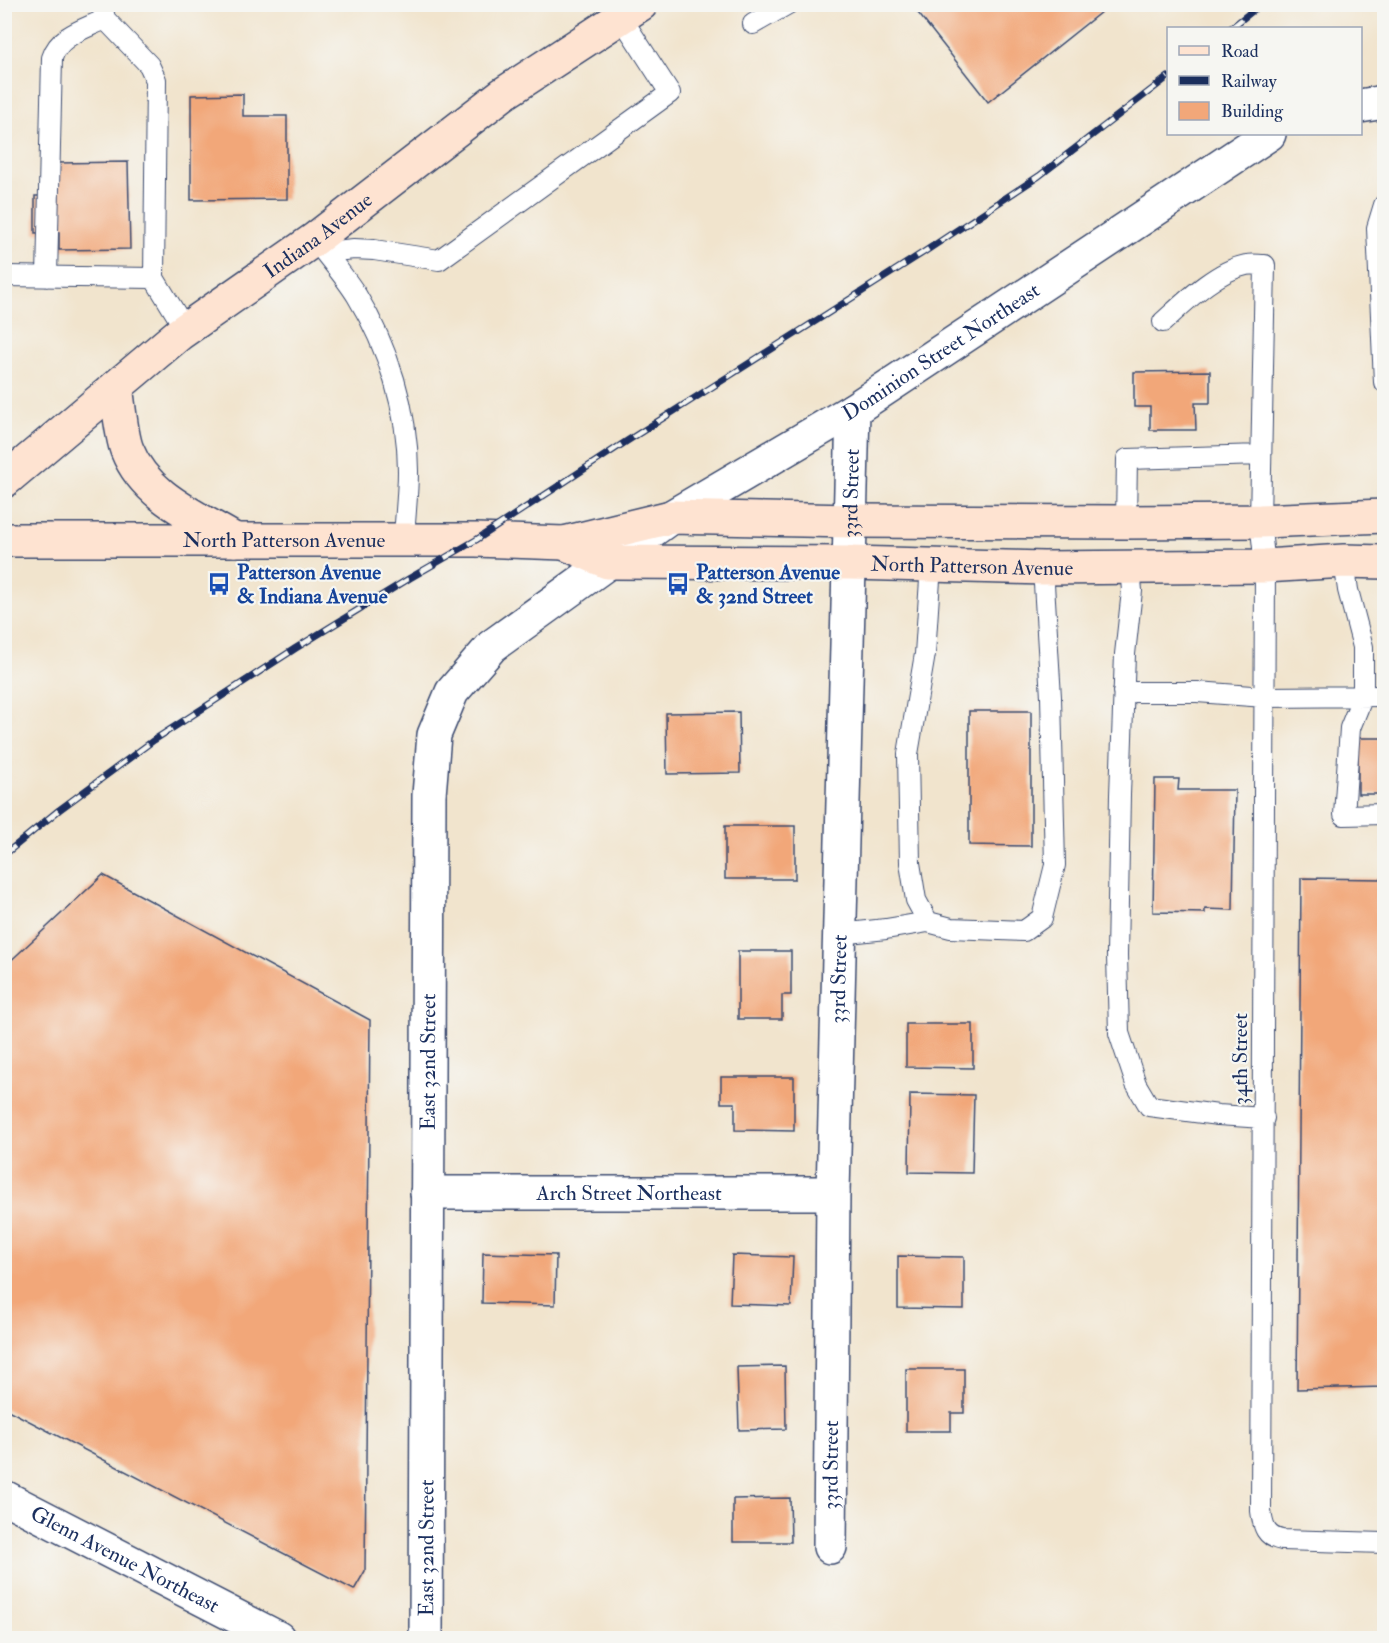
<svg xmlns="http://www.w3.org/2000/svg" width="1389" height="1643" font-family="'IM FELL Double Pica',serif">
  <rect width="100%" height="100%" fill="#f6f6f2"/>
  <filter id="ink" filterUnits="userSpaceOnUse"><feTurbulence type="fractalNoise" baseFrequency=".0167" numOctaves="2"/><feDisplacementMap in="SourceGraphic" scale="12" xChannelSelector="R" yChannelSelector="G"/><feConvolveMatrix kernelMatrix="1 2 1 2 8 2 1 2 1" color-interpolation-filters="sRGB"/></filter>
  <filter id="wash" filterUnits="userSpaceOnUse"><feTurbulence type="fractalNoise" baseFrequency=".008" numOctaves="4" result="noise"/><feDisplacementMap in="SourceGraphic" scale="24" xChannelSelector="R" yChannelSelector="G"/><feGaussianBlur stdDeviation="1.35" result="paint"/><feColorMatrix in="noise" values="0 0 0 0 0 0 0 0 0 0 0 0 0 0 0 0 0 1.4 0 .05"/><feComposite in="paint" operator="in"/></filter>
  <g filter="url(#wash)">
    <rect width="100%" height="100%" fill="#f1e4cd"/>
    <g id="blocks">
      <path fill="#f2a779" d="M 911,4 L 1111,4 L 988,102 Z
        M 243,94 L 243,116 L 287,116 L 287,199 L 191,200 L 191,95 Z
        M 128,162 L 130,249 L 59,250 L 59,232 L 35,233 L 35,196 L 58,196 L 58,163 Z
        M 1210,371 L 1210,403 L 1195,403 L 1196,430 L 1150,430 L 1150,407 L 1134,407 L 1134,372 Z
        M 969,711 L 1031,711 L 1031,846 L 969,845 Z
        M 739,712 L 740,773 L 667,774 L 666,713 Z
        M 1358,738 L 1384,738 L 1384,794 L 1358,794 Z
        M 1155,779 L 1179,779 L 1178,790 L 1235,790 L 1233,910 L 1205,909 L 1205,913 L 1153,912 Z
        M 725,826 L 795,826 L 795,879 L 725,879 Z
        M 103,875 L 370,1020 L 365,1571 L 354,1590 L 4,1408 L 4,967 Z
        M 1301,878 L 1384,879 L 1384,1387 L 1297,1389 Z
        M 738,951 L 791,951 L 791,995 L 782,995 L 782,1019 L 738,1019 Z
        M 906,1024 L 973,1024 L 973,1068 L 906,1067 Z
        M 721,1077 L 794,1077 L 794,1131 L 735,1130 L 735,1103 L 721,1103 Z
        M 910,1094 L 974,1095 L 972,1173 L 909,1172 Z
        M 483,1253 L 556,1255 L 555,1305 L 482,1303 Z
        M 732,1255 L 793,1257 L 791,1306 L 730,1304 Z
        M 898,1256 L 964,1257 L 964,1309 L 898,1308 Z
        M 785,1366 L 786,1429 L 739,1430 L 737,1367 Z
        M 906,1369 L 964,1369 L 964,1413 L 951,1413 L 951,1431 L 906,1431 Z
        M 790,1498 L 791,1542 L 733,1542 L 733,1499 Z"/>
    </g>
  </g>
  <g filter="url(#ink)">
    <use href="#blocks" fill-opacity="0" stroke="#3b4a6f" stroke-width="1.5"/>
    <g fill="none" stroke-linecap="round" stroke-linejoin="round">
      <g stroke="#3b4a6f" stroke-width="22">
        <path id="service" d="M 102,4 L 105,19 L 149,65 L 156,80 L 154,278 L 185,329
          M 753,24 L 788,4
          M 1384,205 L 1377,228 L 1384,382
          M 318,244 C 331,261 346,278 357,296 C 388,347 408,410 408,471 C 408,494 405,517 404,540
          M 325,252 L 354,249 L 374,250 L 439,260 L 670,93 L 621,17
          M 4,276 L 154,278
          M 47,277 L 52,58 C 59,35 85,29 105,19
          M 1163,322 C 1185,302 1216,271 1246,265 C 1252,264 1259,265 1265,265 L 1260,521 L 1265,566 L 1261,1511 C 1263,1527 1266,1537 1282,1540 L 1384,1543
          M 1126,522 L 1127,459 L 1261,455
          M 1344,561 L 1348,590 L 1363,647 L 1363,696 L 1350,728 L 1344,815 L 1384,814
          M 1130,567 L 1132,591 L 1125,654 L 1120,795 L 1117,955 L 1119,1033 L 1136,1084 L 1149,1106 L 1218,1115 L 1264,1118
          M 1123,692 L 1197,692 L 1265,697 L 1384,696
          M 928,922 L 916,900 L 910,863 L 908,754 L 925,654 L 931,565
          M 840,934 L 886,929 L 928,922 L 951,928 L 1024,931 L 1042,918 L 1055,865 L 1051,697 L 1043,568"/>
      </g>
      <g stroke="#3b4a6f" stroke-width="36">
        <g id="minor">
          <path d="M 1360,106 L 1384,102"/>
          <path id="s1" d="M 427,1193 L 833,1193"/>
          <path id="s2" d="M 830,1547 L 833,1193 L 853,410"/>
          <path id="s3" d="M 426,1638 L 429,795 L 434,735 L 452,692 L 492,646 L 671,517 L 853,410 L 1269,134"/>
        </g>
      </g>
      <g stroke="#3b4a6f" stroke-width="36">
        <g id="tertiary">
          <path id="s4" d="M 4,1497 L 278,1638"/>
        </g>
      </g>
      <g stroke="#3b4a6f" stroke-width="36">
        <g id="secondary">
          <path d="M 116,387 C 119,405 121,435 127,450 C 145,496 195,516 235,540"/>
          <path id="s5" d="M 4,481 L 179,334 L 315,239 L 503,94 L 641,4"/>
          <path id="s6" d="M 4,540 L 476,540 L 564,543 L 671,517 L 850,521 L 1126,522 L 1260,521 L 1384,516"/>
          <path id="s7" d="M 564,543 L 607,562 L 850,563 L 1043,568 L 1265,566 L 1344,561 L 1384,562"/>
        </g>
      </g>
      <use href="#service" stroke="#fff" stroke-width="20"/>
      <use href="#minor" stroke="#fff" stroke-width="33"/>
      <use href="#tertiary" stroke="#fff" stroke-width="33"/>
      <use href="#secondary" stroke="#fee3d1" stroke-width="33"/>
      <g stroke="#1b2f5e" stroke-width="7">
        <path id="rail" d="M 1231,28 L 1261,4
          M 4,855 L 59,810 L 154,740 L 296,648 L 410,578 L 476,540 L 627,441 L 924,252 L 1039,176 L 1168,77"/>
      </g>
      <use href="#rail" stroke="#f6f6f2" stroke-width="4.5" stroke-dasharray="14" stroke-linecap="butt"/>
    </g>
  </g>
  <defs>
    <g id="bus-bare" transform="scale(1.8)"><path d="M-5-6H5V4H4V6H2V4H-2V6H-4V4H-5ZM-3.5-4V0h7V-4ZM-3.5 1.2v1.5H-2V1.2ZM2 1.2v1.5H3.5V1.2Z" fill="#1a4fb4" stroke="#f6f6f2" stroke-width="2.5" paint-order="stroke"/></g>
  </defs>
  <g fill-rule="evenodd">
    <use href="#bus-bare" x="219" y="584"/>
    <use href="#bus-bare" x="678" y="584"/>
  </g>
  <g text-anchor="middle" stroke-width="4.5" stroke-linejoin="round" paint-order="stroke">
    <g font-size="21" fill="#1b2f5e" stroke="#f6f6f2">
      <text dy="7" stroke="none"><textPath href="#s5" startOffset="399">Indiana Avenue</textPath></text>
      <text dy="7" stroke="none"><textPath href="#s3" startOffset="1548">Dominion Street Northeast</textPath></text>
      <text dy="7" stroke="none"><textPath href="#s2" startOffset="1054">33rd Street</textPath></text>
      <text dy="7" stroke="none"><textPath href="#s6" startOffset="280">North Patterson Avenue</textPath></text>
      <text dy="7" stroke="none"><textPath href="#s7" startOffset="412">North Patterson Avenue</textPath></text>
      <text dy="7" stroke="none"><textPath href="#s2" startOffset="568">33rd Street</textPath></text>
      <text transform="translate(1240 1059) rotate(-90)" y="7">34th Street</text>
      <text dy="7" stroke="none"><textPath href="#s3" startOffset="576">East 32nd Street</textPath></text>
      <text dy="7" stroke="none"><textPath href="#s1" startOffset="202">Arch Street Northeast</textPath></text>
      <text dy="7" stroke="none"><textPath href="#s2" startOffset="82">33rd Street</textPath></text>
      <text dy="7" stroke="none"><textPath href="#s3" startOffset="90">East 32nd Street</textPath></text>
      <text dy="7" stroke="none"><textPath href="#s4" startOffset="136">Glenn Avenue Northeast</textPath></text>
    </g>
    <g font-size="21" font-weight="bold" fill="#164399" stroke="#f6f6f2" text-anchor="start">
      <text x="237" y="579">Patterson Avenue<tspan x="237" dy="24">&amp; Indiana Avenue</tspan></text>
      <text x="696" y="579">Patterson Avenue<tspan x="696" dy="24">&amp; 32nd Street</tspan></text>
    </g>
  </g>
  <rect width="1389" height="1643" fill="none" stroke="#f6f6f2" stroke-width="24"/>
  <rect x="1167" y="27" width="195" height="108" fill="#f6f6f2" stroke="#9ea6b7" stroke-width="1.5"/>
  <rect x="1179" y="46" width="30" height="9" fill="#fee3d1" stroke="#9ea6b7" stroke-width="1.5"/>
  <text x="1221" y="57" font-size="18" fill="#1b2f5e">Road</text>
  <rect x="1179" y="76" width="30" height="9" fill="#1b2f5e" stroke="#9ea6b7" stroke-width="1.5"/>
  <text x="1221" y="87" font-size="18" fill="#1b2f5e">Railway</text>
  <rect x="1179" y="102" width="30" height="18" fill="#f2a779" stroke="#9ea6b7" stroke-width="1.5"/>
  <text x="1221" y="117" font-size="18" fill="#1b2f5e">Building</text>
</svg>
